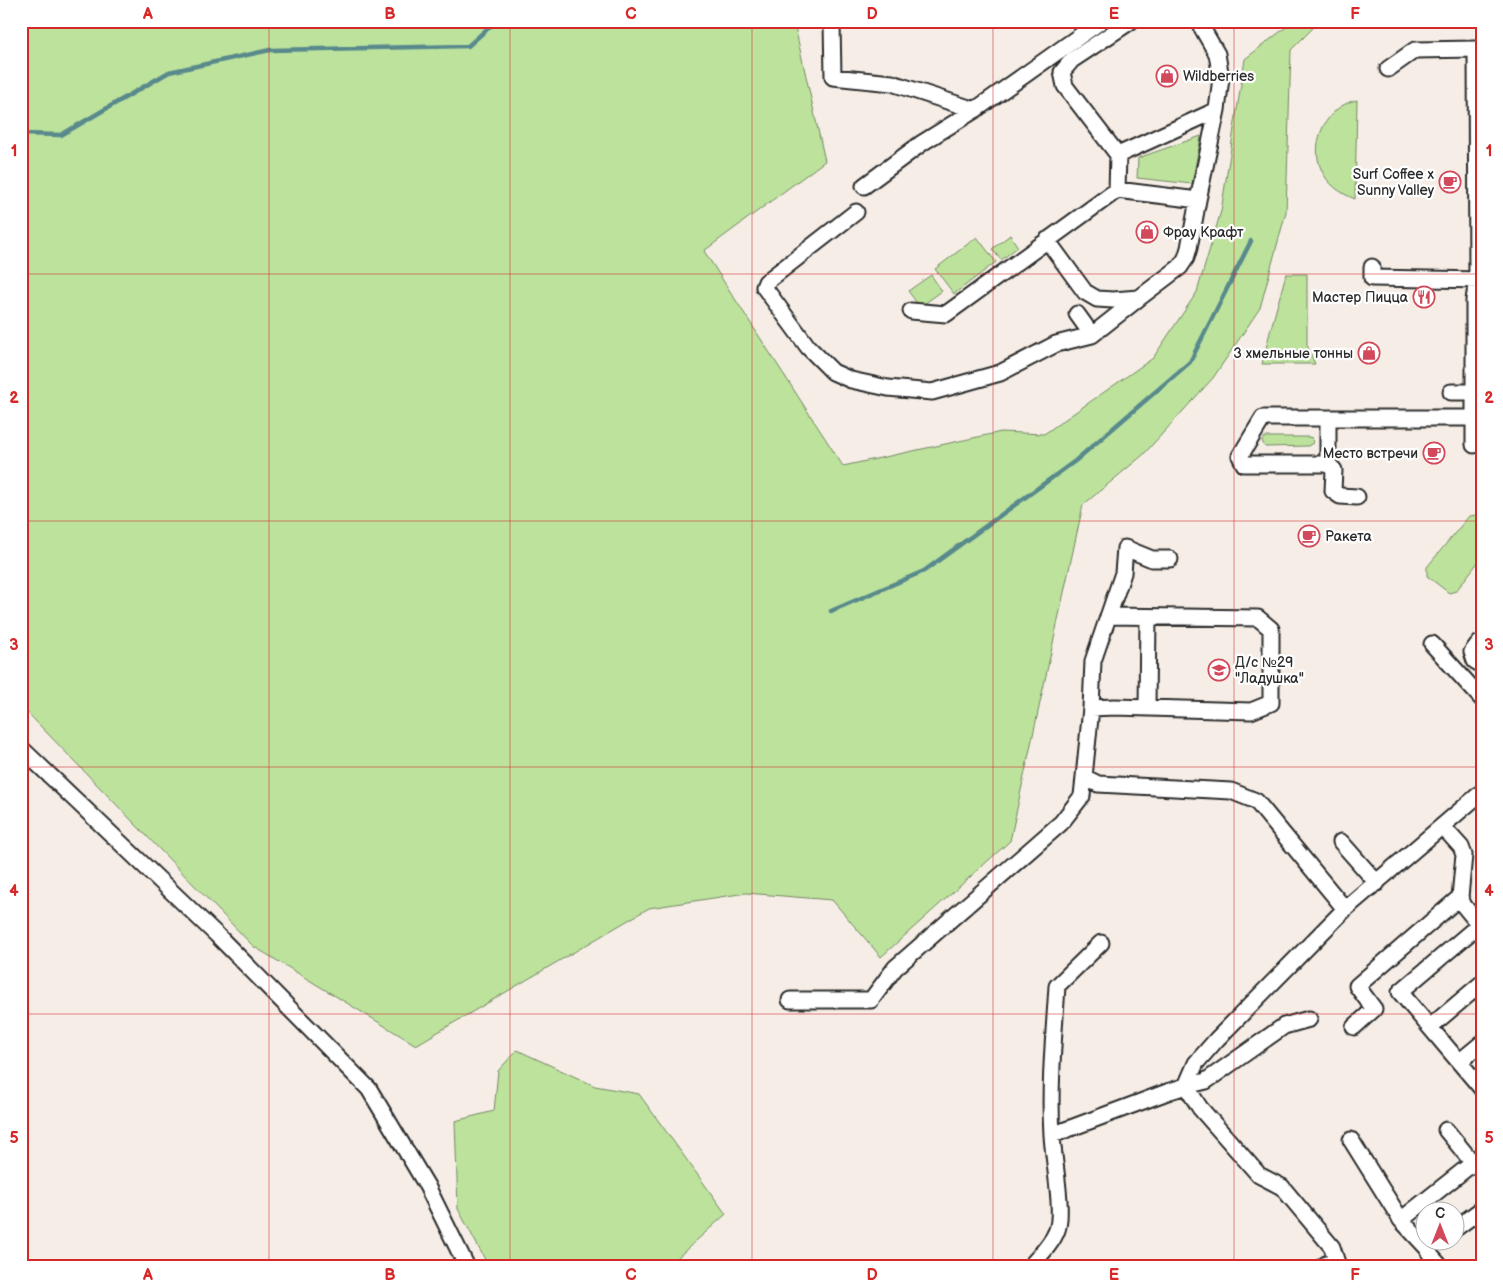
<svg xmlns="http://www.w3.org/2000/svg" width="1503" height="1288" font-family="'Balsamiq Sans',sans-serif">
  <rect width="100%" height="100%" fill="#f6eee6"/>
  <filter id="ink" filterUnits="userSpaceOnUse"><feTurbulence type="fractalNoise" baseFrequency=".02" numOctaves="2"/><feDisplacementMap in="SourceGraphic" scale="10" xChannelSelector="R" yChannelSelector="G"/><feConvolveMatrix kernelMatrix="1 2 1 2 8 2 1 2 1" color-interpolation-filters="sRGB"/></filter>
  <g filter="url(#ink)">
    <path fill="#bce29c" stroke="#748664" d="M 21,21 L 802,21 L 795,27 L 825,161 L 704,251 L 843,466 L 1001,432 L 1044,434 L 1153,358 L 1197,292 L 1221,211 L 1245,59 L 1294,21 L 1320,21 L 1291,50 L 1286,212 L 1260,308 L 1213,378 L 1143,455 L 1083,505 L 1010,841 L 881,957 L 832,900 L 746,893 L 649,908 L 416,1045 L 253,946 L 21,706 Z
      M 1357,100 L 1355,199 C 1340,193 1327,184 1321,169 C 1309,141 1328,105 1357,100 Z
      M 1201,136 L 1192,184 L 1137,178 L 1138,158 Z
      M 1010,235 L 1018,247 L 1001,260 L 992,249 Z
      M 977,237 L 996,262 L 954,294 L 935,269 Z
      M 1286,274 L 1307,274 L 1307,345 L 1315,364 L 1262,364 L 1270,332 Z
      M 931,275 L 942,291 L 920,307 L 908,291 Z
      M 1265,437 L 1309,437 L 1312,438 L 1313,443 L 1308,446 L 1265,447 L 1262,441 Z
      M 1476,515 L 1482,520 L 1482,557 L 1456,591 L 1449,593 L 1427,576 L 1427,567 L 1469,516 Z
      M 517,1050 L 595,1086 L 639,1094 L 726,1214 L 667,1267 L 489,1267 L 458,1209 L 455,1121 L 494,1111 L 498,1071 Z"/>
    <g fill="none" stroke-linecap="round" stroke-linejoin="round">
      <path stroke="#58898c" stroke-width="4.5" d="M 21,134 L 61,135 L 169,72 L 270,50 L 468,46 L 496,21
        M 831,611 L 924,571 L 1075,461 L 1190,362 L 1251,241"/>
      <g stroke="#2b2b2b" stroke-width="19">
        <path id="minor" d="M 1131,21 L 1072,60 L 1062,72 L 1065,86 L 1118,155 L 1217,110
          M 832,22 L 833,77 L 892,83 L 975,110 L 1101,21
          M 1388,69 L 1415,50 L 1476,49 L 1477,280 L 1474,300 L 1474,445
          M 864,186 L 922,143 L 975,110
          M 1117,190 L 1118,155
          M 856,212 L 766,282 L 764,287 L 808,347 L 833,372 L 851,380 L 888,388 L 932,392 L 1000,373 L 1056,344 L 1092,335 L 1139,298
          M 1047,240 L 1085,292 L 1097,299 L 1113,300 L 1139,298 L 1180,267 L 1186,258 L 1189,248 L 1198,200 L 1217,110 L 1221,78 L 1217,54 L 1198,21
          M 1372,267 L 1372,278 L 1482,280
          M 911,311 L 946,314 L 1117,190 L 1198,200
          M 1077,314 L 1092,335
          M 1451,392 L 1473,392
          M 1328,418 L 1263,418 L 1240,456 L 1244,464 L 1328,464 L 1328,418 L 1473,418
          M 1328,464 L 1334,470 L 1333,491 L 1340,496 L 1357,497
          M 1170,559 L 1152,559 L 1125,548 L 1123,573 L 1093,661 L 1091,708 L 1084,777 L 1098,784 L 1231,791 L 1256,801 L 1345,909
          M 1482,643 L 1478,644 L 1472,652 L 1475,661 L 1482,665
          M 1432,644 L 1482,699
          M 1091,708 L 1115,707 L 1251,711 L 1271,703 L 1271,629 L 1258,618 L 1108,616
          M 1147,708 L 1148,617
          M 21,748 L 217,935 L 369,1089 L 427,1186 L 467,1267
          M 1443,827 L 1461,847 L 1464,855 L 1460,897 L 1464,906 L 1482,928
          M 1341,842 L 1377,883
          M 1479,925 L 1400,992 L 1482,1089
          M 790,1000 L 871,1000 L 895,968 L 1061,823 L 1082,796 L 1084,777
          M 1309,1019 L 1284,1026 L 1206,1081 L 1186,1086 L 1200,1108 L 1259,1175 L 1282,1187 L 1332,1247 L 1337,1263 L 1326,1264 L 1322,1267
          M 1354,1027 L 1374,1009 L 1357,986 L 1460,897
          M 1430,1027 L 1482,983
          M 1459,1062 L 1482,1043
          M 1052,1135 L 1170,1091 L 1186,1086 L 1196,1063 L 1217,1039 L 1345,909 L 1482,792
          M 1351,1140 L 1401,1220 L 1428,1249 L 1431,1256 L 1441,1267
          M 1401,1220 L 1473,1163 L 1446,1130
          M 1456,1228 L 1482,1209
          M 1030,1267 C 1039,1256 1052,1244 1057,1230 C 1064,1211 1053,1158 1052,1135 C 1049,1085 1054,1035 1057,986 L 1101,943"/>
      </g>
      <use href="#minor" stroke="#fff" stroke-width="15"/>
    </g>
  </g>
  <path fill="none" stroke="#d62828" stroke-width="1" stroke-opacity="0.55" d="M 269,21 L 269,1267M 510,21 L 510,1267M 752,21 L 752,1267M 993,21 L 993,1267M 1234,21 L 1234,1267M 21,274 L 1482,274M 21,521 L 1482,521M 21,767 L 1482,767M 21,1014 L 1482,1014"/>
  <defs>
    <g id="shop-ring" transform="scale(1.125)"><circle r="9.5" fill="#fff" stroke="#d1495b" stroke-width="1.5"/><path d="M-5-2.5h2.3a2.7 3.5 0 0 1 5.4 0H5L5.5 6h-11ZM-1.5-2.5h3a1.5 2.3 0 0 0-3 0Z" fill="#d1495b"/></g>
    <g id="cafe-ring" transform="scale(1.125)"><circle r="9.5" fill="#fff" stroke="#d1495b" stroke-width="1.5"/><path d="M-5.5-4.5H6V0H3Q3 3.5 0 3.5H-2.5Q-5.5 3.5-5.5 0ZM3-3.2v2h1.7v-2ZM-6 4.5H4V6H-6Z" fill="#d1495b"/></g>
    <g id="restaurant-ring" transform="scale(1.125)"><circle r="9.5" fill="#fff" stroke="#d1495b" stroke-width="1.5"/><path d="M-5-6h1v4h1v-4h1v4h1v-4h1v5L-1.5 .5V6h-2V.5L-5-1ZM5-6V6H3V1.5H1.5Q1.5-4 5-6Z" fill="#d1495b"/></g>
    <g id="school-ring" transform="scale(1.125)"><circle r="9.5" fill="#fff" stroke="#d1495b" stroke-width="1.5"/><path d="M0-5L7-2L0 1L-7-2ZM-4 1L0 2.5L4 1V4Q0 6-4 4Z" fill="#d1495b"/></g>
  </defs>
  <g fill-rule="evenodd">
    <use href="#shop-ring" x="1167" y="76"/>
    <use href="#cafe-ring" x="1450" y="182"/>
    <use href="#shop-ring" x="1147" y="232"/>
    <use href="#restaurant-ring" x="1424" y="297"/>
    <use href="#shop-ring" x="1369" y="353"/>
    <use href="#cafe-ring" x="1434" y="453"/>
    <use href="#cafe-ring" x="1309" y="536"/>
    <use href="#school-ring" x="1219" y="670"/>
  </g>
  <g text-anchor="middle" stroke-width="4.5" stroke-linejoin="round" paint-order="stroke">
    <g font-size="14" fill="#2b2b2b" stroke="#fff" text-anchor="start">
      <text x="1183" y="81">Wildberries</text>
      <text x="1434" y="179" text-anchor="end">Surf Coffee x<tspan x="1434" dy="16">Sunny Valley</tspan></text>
      <text x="1163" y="237">Фрау Крафт</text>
      <text x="1408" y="302" text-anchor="end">Мастер Пицца</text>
      <text x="1353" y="358" text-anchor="end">3 хмельные тонны</text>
      <text x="1418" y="458" text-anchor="end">Место встречи</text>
      <text x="1325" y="541">Ракета</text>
      <text x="1235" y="667">Д/с №29<tspan x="1235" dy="16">"Ладушка"</tspan></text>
    </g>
  </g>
  <rect width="1503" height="1288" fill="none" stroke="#fff" stroke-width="55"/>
  <g transform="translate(1440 1226)"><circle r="24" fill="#ffffff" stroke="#aaaaaa"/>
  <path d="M0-4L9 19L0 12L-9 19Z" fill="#d1495b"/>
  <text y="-8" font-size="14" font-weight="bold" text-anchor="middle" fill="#2b2b2b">С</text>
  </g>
  <rect x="28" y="28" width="1448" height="1232" fill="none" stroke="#d62828" stroke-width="2"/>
  <g font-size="16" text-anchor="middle" font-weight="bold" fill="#d62828">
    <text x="148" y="19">A</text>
    <text x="390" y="19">B</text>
    <text x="631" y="19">C</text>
    <text x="872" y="19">D</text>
    <text x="1114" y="19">E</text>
    <text x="1355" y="19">F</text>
    <text x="14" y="156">1</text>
    <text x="1489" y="156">1</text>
    <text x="14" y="403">2</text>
    <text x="1489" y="403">2</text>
    <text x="14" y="650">3</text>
    <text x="1489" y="650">3</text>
    <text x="14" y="896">4</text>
    <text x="1489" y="896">4</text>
    <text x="14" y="1143">5</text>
    <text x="1489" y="1143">5</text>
    <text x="148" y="1280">A</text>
    <text x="390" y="1280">B</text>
    <text x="631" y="1280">C</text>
    <text x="872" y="1280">D</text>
    <text x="1114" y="1280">E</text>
    <text x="1355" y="1280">F</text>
  </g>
</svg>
